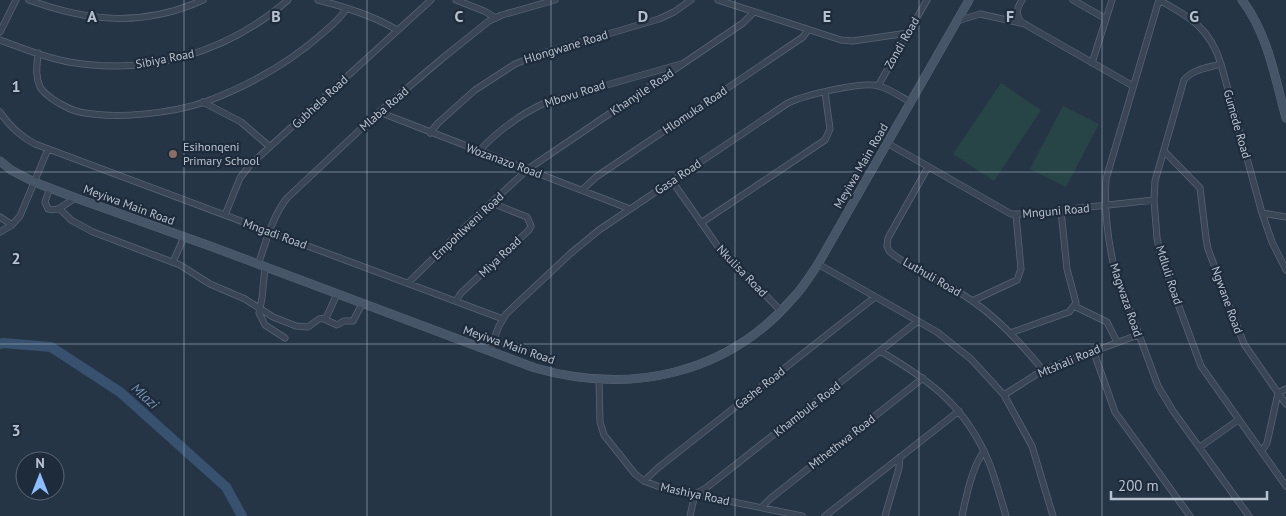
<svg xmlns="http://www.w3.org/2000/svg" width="1286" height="516" font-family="'PT Sans',sans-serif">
  <rect width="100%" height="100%" fill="#253546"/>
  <path fill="#274547" d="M 1001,83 L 1041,110 L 994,181 L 953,154 Z
    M 1063,106 L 1099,124 L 1066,187 L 1030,169 Z"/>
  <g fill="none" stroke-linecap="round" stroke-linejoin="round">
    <path stroke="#37516e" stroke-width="10" d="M 0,344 L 3,343 L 51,347 L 120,392 L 226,487 L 242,516"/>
    <g stroke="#586473" stroke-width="7">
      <path id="street" d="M 29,0 C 89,22 143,27 203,0
        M 318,0 C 343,6 376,17 397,30
        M 456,0 L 484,11 L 496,18
        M 718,0 L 841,40 L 853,41 L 908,33
        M 1022,0 C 1017,8 1015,14 1021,22 L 1133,86
        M 1073,0 L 1106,19
        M 1159,0 L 1106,179 C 1104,208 1108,240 1114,267 L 1158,386 L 1173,411 L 1249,516
        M 1159,0 C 1190,17 1210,28 1221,64 L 1262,213 L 1272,242 L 1286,270
        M 957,21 L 980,14 L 1025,24
        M 0,32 L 16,0
        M 0,40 C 22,48 45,58 69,62 C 148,76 227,53 288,0
        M 38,53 C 37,65 35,76 40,87 C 44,94 51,98 57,102 C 66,107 74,112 85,113 C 120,119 172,113 205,102 C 248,86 288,64 323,33 C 331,26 340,19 346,9
        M 1092,63 L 1112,0
        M 1221,64 C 1207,68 1193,69 1184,80 L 1155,181 L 1154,200 L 1157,238 L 1161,258 L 1201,366 L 1286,486
        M 878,86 L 927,0
        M 203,102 L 241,122 L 270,147
        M 0,112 C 9,126 20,136 35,144 L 503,319
        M 379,112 L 630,209
        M 430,133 L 438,123 L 475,90 L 515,64 L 543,53 L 659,19 L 674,12 L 691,0
        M 887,143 L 1011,214 L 1024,214 L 1154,200
        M 479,151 C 498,131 522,113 547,102 L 681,64
        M 1164,151 L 1200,188 L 1206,238 L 1208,249 L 1244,344 L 1278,393 L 1267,443 L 1262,451
        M 928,167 L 888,238 L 887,246 L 889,251 C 907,267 941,281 962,294 C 994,314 1019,341 1043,370
        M 672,181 L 719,248 L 781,311
        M 50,187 L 45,202 L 48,209 C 59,213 66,202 76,198
        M 582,190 L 596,177 L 803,37 L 808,30
        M 60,209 L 71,220 L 93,232 L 180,265 L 210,284 L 245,299 L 273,317 L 296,326 L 308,327 L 319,319 L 326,318 L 337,294
        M 1262,213 L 1286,217
        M 225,215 L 240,178 L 250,165 L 431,0
        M 0,217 L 12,225
        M 701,223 L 825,140 L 830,129 L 825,92
        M 0,232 L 12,225 L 20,216 L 48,149
        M 173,262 L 184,237
        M 818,264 L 937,332 L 971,359 L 1004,395 L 1032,446 L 1053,516
        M 258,265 C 266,242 272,217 287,198 L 379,112 L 444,57 L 489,21 L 502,15 L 555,0
        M 265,267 L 262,298 L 259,313 L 265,325 L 285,338
        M 408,283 L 464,228 L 528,169 L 743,23 L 754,12
        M 456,301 L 461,293 L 529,230 L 531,226 L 527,217 L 492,203
        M 972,301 L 1017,280 L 1021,269 L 1016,215
        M 1074,306 L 1107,322 L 1117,342
        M 324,319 L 337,325 L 344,321 L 353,321 L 362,304
        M 1010,333 L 1069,312 L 1076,303 L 1067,269 L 1061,211
        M 1093,350 L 1115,412 L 1190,516
        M 489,351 L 499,326 L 506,314 L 571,253 L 599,230 L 788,103 C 805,95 862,81 879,86 C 890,89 901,97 910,102
        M 880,351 C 931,381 967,407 990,465 C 996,481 1001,499 1006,516
        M 599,380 L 600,422 L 604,435 L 635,474 L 644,481 L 660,487 L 802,516
        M 1286,389 L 1278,393 L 1286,404
        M 1004,395 L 1043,370 L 1138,335
        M 1200,447 L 1238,420
        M 644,481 L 659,467 L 875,297
        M 762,507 L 771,498 L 923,378
        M 690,516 L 695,494 L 706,488 L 918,321
        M 825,516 L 959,411
        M 885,516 L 899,468 L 900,457
        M 962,516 C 966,497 972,467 984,451"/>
    </g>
    <g stroke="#586473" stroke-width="9">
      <path id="secondary" d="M 1242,0 C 1268,34 1275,78 1286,118
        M 0,161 L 11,170 L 34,182 L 76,198 L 210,246 L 535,368 C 630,395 727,375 793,298 C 803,288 810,276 818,264 L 969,0"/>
    </g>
    <use href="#street" stroke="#3a4655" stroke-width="5.5"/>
    <use href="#secondary" stroke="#475569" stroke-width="8"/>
  </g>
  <path fill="none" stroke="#b8c2cf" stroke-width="1" stroke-opacity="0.55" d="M 184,0 L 184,516M 367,0 L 367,516M 551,0 L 551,516M 735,0 L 735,516M 919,0 L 919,516M 1102,0 L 1102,516M 0,172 L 1286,172M 0,344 L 1286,344"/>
  <circle fill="#8d6e63" stroke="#1e2b3b" stroke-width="2" cx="173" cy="154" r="5"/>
  <g text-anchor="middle" stroke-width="4.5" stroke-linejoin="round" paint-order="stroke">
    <g font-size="12" fill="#b8c2cf" stroke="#1e2b3b">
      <text transform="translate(902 43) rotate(-60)" y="4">Zondi Road</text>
      <text transform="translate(566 47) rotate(-17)" y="4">Hlongwane Road</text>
      <text transform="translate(165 59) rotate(-11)" y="4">Sibiya Road</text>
      <text transform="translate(642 92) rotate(-34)" y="4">Khanyile Road</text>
      <text transform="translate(575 94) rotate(-18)" y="4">Mbovu Road</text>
      <text transform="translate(320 102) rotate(-43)" y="4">Gubhela Road</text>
      <text transform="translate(384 109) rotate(-41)" y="4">Mlaba Road</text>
      <text transform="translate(695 110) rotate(-34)" y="4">Hlomuka Road</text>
      <text transform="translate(1237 124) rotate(74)" y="4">Gumede Road</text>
      <text transform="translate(504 161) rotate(20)" y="4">Wozanazo Road</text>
      <text transform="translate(861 166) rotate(-60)" y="4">Meyiwa Main Road</text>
      <text transform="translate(678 177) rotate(-34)" y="4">Gasa Road</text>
      <text transform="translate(129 205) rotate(20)" y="4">Meyiwa Main Road</text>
      <text transform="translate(1056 211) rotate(-5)" y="4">Mnguni Road</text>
      <text transform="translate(468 226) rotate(-43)" y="4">Empohlweni Road</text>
      <text transform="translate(275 234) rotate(20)" y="4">Mngadi Road</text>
      <text transform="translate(500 257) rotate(-43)" y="4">Miya Road</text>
      <text transform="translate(742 271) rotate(46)" y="4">Nkulisa Road</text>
      <text transform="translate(1169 275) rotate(72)" y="4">Mdluli Road</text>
      <text transform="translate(932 277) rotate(30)" y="4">Luthuli Road</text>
      <text transform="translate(1126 300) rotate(71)" y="4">Magwaza Road</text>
      <text transform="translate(1227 300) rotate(70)" y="4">Ngwane Road</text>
      <text transform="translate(509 345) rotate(19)" y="4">Meyiwa Main Road</text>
      <text transform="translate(1069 361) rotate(-23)" y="4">Mtshali Road</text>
      <text transform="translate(760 388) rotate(-38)" y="4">Gashe Road</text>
      <text transform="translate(807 409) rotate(-38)" y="4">Khambule Road</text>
      <text transform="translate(842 442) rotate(-38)" y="4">Mthethwa Road</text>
      <text transform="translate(695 494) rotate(12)" y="4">Mashiya Road</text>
    </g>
    <g font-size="12" fill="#b8c2cf" stroke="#1e2b3b" text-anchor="start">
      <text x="183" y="151">Esihonqeni<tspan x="183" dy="14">Primary School</tspan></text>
    </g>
    <g font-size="14" font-style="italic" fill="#7593b4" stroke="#1e2b3b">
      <text transform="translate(145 396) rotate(42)" y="5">Mlazi</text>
    </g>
  </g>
  <g font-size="16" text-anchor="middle" font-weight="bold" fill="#b8c2cf" stroke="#1e2b3b" stroke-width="4.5" stroke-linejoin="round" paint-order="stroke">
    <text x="92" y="22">A</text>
    <text x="276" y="22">B</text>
    <text x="459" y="22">C</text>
    <text x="643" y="22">D</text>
    <text x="827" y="22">E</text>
    <text x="1010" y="22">F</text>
    <text x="1194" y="22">G</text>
    <text x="16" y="92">1</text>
    <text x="16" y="264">2</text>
    <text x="16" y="436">3</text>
  </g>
  <g transform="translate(40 476)"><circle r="24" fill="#1e2b3b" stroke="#5c6776"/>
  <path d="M0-4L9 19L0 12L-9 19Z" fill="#8cbeff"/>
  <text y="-8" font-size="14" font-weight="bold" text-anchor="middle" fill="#b8c2cf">N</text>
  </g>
  <path d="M1111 491v8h156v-8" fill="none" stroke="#b8c2cf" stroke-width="2.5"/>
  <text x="1118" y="491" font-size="15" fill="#b8c2cf" stroke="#1e2b3b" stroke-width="4" paint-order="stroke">200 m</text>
</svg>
